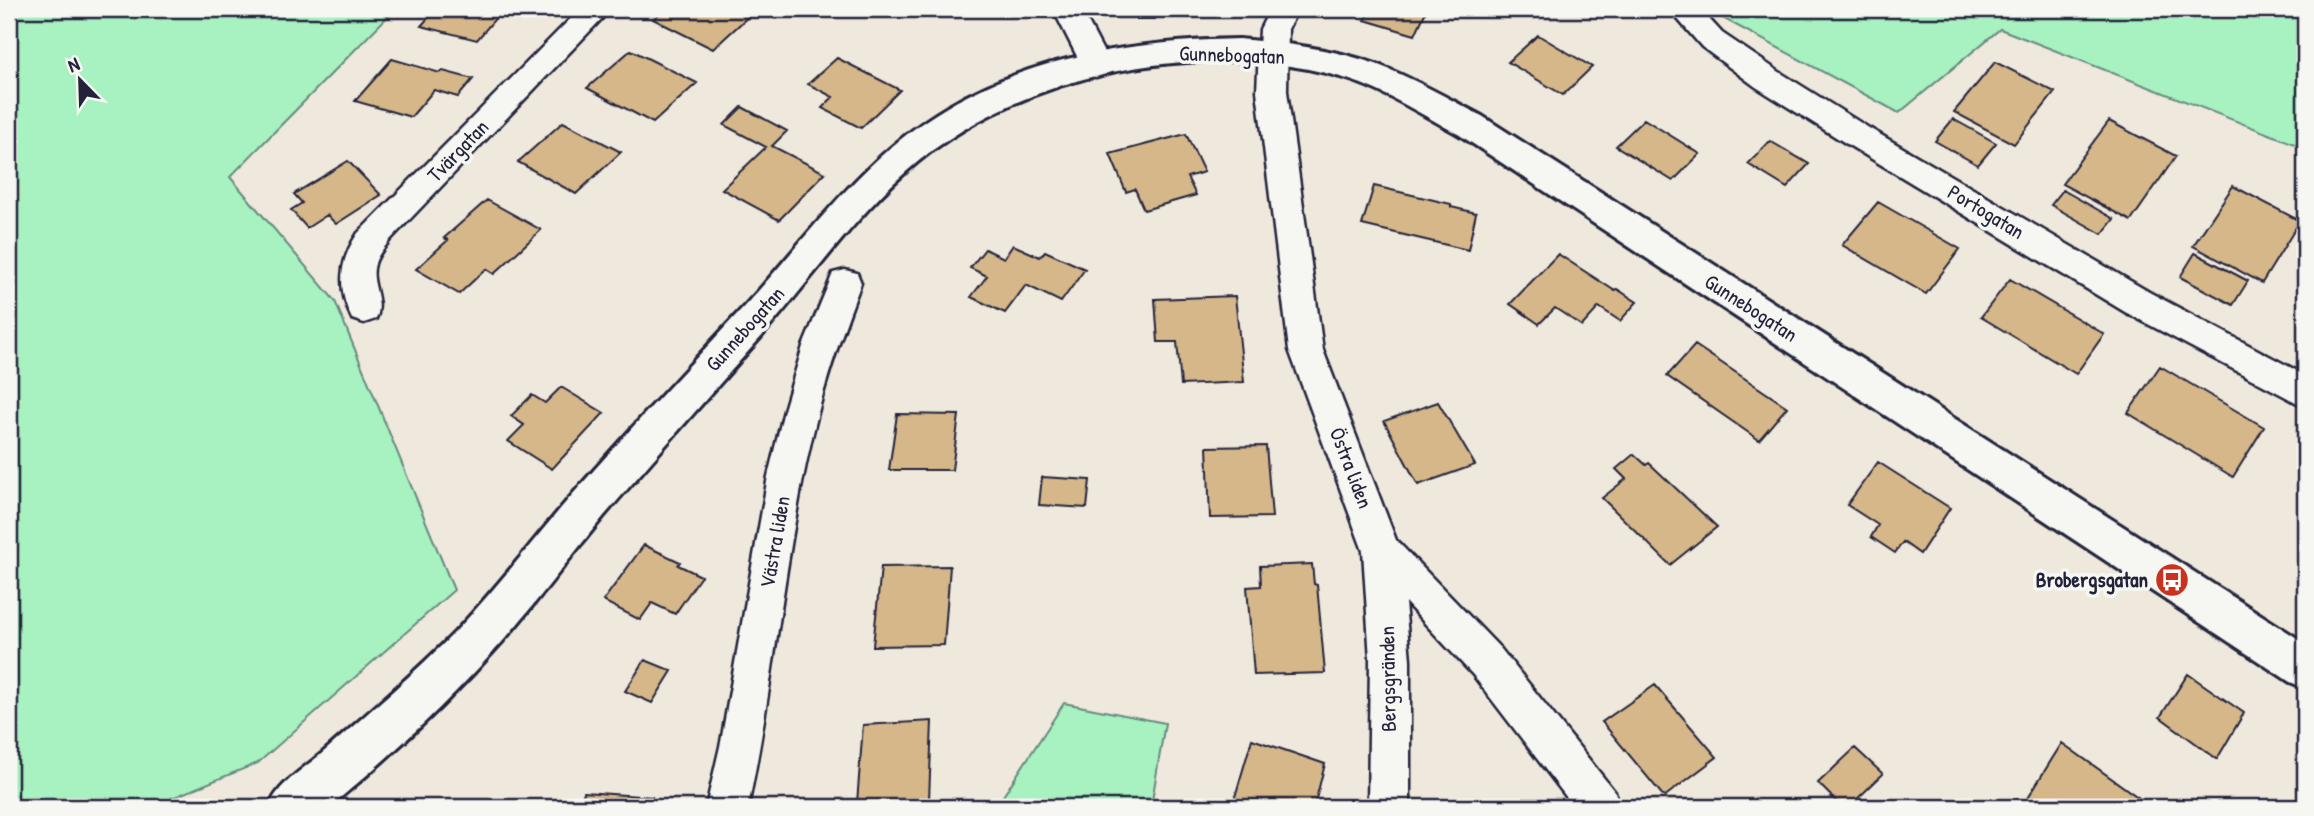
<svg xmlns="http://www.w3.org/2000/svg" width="2314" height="816" font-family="'Patrick Hand',sans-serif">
  <rect width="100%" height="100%" fill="#efe9dd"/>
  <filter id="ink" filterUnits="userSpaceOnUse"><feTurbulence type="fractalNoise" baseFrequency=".0143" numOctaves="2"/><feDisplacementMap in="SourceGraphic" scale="14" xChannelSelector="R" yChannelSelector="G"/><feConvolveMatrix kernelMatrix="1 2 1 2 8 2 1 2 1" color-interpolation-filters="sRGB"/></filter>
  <g filter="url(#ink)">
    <path fill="#a8f1c0" stroke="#658a7e" stroke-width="2" d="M 9,9 L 395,9 L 230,177 L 335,301 L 454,590 L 258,763 L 150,807 L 9,807 Z
      M 1706,9 L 2305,9 L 2305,148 L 2000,29 L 1899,113 Z
      M 1064,703 L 1165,723 L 1151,807 L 996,807 Z"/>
    <path fill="#d5b789" stroke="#22223b" stroke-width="2" d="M 436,9 L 530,9 L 520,20 L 498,15 L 477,40 L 421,26 Z
      M 665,9 L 740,9 L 751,14 L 713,49 L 653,19 Z
      M 1370,9 L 1427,9 L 1415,35 L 1365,20 Z
      M 1136,12 L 1154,12 L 1155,19 L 1136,19 Z
      M 1538,35 L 1592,67 L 1563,95 L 1508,62 Z
      M 631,50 L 697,83 L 653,123 L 587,88 Z
      M 837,58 L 900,90 L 861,128 L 822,108 L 833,97 L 808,84 Z
      M 392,59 L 440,73 L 443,71 L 473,79 L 458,97 L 434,90 L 411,117 L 355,101 Z
      M 1995,62 L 2055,92 L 2014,144 L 1954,112 Z
      M 742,107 L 787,131 L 772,146 L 825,173 L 779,220 L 722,189 L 766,147 L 724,125 Z
      M 1644,119 L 1700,154 L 1673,181 L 1616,146 Z
      M 1953,119 L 1996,143 L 1978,165 L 1935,141 Z
      M 2109,121 L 2176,156 L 2131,221 L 2062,184 Z
      M 563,122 L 621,152 L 576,194 L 518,162 Z
      M 1186,134 L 1204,172 L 1187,177 L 1196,195 L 1144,210 L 1135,189 L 1126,192 L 1110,154 Z
      M 1770,141 L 1809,164 L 1787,188 L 1748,164 Z
      M 348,161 L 381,195 L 336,224 L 327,215 L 307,228 L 291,210 L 302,203 L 294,194 Z
      M 1374,186 L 1451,204 L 1451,207 L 1476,213 L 1468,250 L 1362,225 Z
      M 2233,186 L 2300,221 L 2262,283 L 2193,246 Z
      M 2063,190 L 2114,219 L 2102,234 L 2051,205 Z
      M 487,200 L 541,230 L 494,274 L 486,269 L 459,294 L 416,269 L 448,240 L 444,238 Z
      M 1878,202 L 1960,249 L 1926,294 L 1842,245 Z
      M 1013,245 L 1040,257 L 1045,251 L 1085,269 L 1061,302 L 1026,285 L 1005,313 L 971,297 L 987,276 L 970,268 L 985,249 L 1004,258 Z
      M 2195,253 L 2248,281 L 2233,305 L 2180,277 Z
      M 1558,254 L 1615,291 L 1617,289 L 1637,302 L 1620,321 L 1599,307 L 1582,326 L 1555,308 L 1539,324 L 1510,304 Z
      M 2010,279 L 2104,334 L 2076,374 L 1981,317 Z
      M 1235,296 L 1244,382 L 1181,385 L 1177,342 L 1158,342 L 1155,299 Z
      M 1695,345 L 1787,407 L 1759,440 L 1667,376 Z
      M 2160,366 L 2264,427 L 2233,477 L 2128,413 Z
      M 561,387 L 604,413 L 552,469 L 508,441 L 524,425 L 511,416 L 532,395 L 545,403 Z
      M 1438,402 L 1475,465 L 1418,485 L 1384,421 Z
      M 897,414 L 959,415 L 952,470 L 889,470 Z
      M 1266,446 L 1272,517 L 1210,518 L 1207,447 Z
      M 1634,454 L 1646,465 L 1649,463 L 1717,527 L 1670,565 L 1602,498 L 1626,479 L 1616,469 Z
      M 1878,462 L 1950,508 L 1920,554 L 1903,542 L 1895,553 L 1871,537 L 1878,525 L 1847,505 Z
      M 1042,477 L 1090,480 L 1087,508 L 1039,505 Z
      M 644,545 L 680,562 L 678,565 L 701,576 L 675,614 L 652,603 L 640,620 L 603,601 Z
      M 1312,564 L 1314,584 L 1317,585 L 1325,673 L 1254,675 L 1247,587 L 1261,586 L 1260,566 Z
      M 950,566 L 944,645 L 873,646 L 881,567 Z
      M 645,660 L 672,671 L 652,703 L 625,691 Z
      M 2188,674 L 2244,713 L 2217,759 L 2160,717 Z
      M 1655,685 L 1717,757 L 1664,797 L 1602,722 Z
      M 932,721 L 929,800 L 857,803 L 863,725 Z
      M 1252,739 L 1325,764 L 1314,807 L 1232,807 Z
      M 2062,743 L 2146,803 L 2143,807 L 2037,807 L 2027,799 Z
      M 1855,748 L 1883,774 L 1849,807 L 1842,807 L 1818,783 Z
      M 584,792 L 652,797 L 650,807 L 579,807 Z"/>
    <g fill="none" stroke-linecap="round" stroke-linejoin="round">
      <g stroke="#22223b" stroke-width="5">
        <path id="minor" d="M 580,9 L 611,9 L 390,240 C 385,247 377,255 375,264 C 369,283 385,301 376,319 L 364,323 L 352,319 C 337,288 339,261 358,233 Z
          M 1053,9 L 1081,9 L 1111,66 L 1106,74 L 1096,77 L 1086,74 Z
          M 1270,9 L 1298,9 L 1288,29 L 1287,91 L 1323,350 L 1396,540 L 1501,649 L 1615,792 L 1621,807 L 1574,807 L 1473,675 L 1405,602 L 1410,660 L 1410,807 L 1368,807 L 1370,660 L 1363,551 L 1289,350 L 1257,91 L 1260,29 Z
          M 1669,9 L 1700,9 L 1722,33 L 1778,71 L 1869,128 L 2149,292 L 2305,375 L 2305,407 L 2125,312 L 1847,144 L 1756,87 L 1702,47 Z
          M 845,270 L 857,273 L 861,283 C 845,325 830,366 819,409 C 785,539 776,675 748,807 L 706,807 L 721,742 L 768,476 L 784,410 L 803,346 L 829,283 L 833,273 Z"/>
      </g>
      <g stroke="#22223b" stroke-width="6">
        <path id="tertiary" d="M 1239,39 C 1285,43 1331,48 1376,64 C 1413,78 1447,98 1482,116 L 2305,643 L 2305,688 L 2290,682 L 1458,134 C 1422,115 1386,91 1347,79 C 1205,35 1018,72 907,171 C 849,222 805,289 753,346 C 703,403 653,459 604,516 C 570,557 538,601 503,641 C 452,699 388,759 329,807 L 269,807 C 279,782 307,767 327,749 C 370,711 415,673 455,632 C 497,588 533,540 572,495 C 633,425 697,358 759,290 C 818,223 869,153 947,107 C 1034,55 1139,41 1239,39 Z"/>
      </g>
      <use href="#minor" fill="#f6f6f2" fill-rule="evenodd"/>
      <use href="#tertiary" fill="#f6f6f2" fill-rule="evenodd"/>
    </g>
  </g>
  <defs>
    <g id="bus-disc" transform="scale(1.75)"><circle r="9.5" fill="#c8321e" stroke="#f6f6f2"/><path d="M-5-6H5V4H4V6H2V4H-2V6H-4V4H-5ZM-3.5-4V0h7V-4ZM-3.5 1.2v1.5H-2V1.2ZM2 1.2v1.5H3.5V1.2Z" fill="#fff"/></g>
  </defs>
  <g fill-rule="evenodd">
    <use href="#bus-disc" x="2172" y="580"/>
  </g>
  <g text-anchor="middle" stroke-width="7" stroke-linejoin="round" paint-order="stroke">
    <g font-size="21" fill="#22223b" stroke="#f6f6f2">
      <text transform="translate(1232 55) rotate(2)" y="7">Gunnebogatan</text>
      <text transform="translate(458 151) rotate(-46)" y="7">Tvärgatan</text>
      <text transform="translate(1986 212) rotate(31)" y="7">Portogatan</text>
      <text transform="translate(1751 308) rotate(33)" y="7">Gunnebogatan</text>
      <text transform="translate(745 329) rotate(-48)" y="7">Gunnebogatan</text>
      <text transform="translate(1351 468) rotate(69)" y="7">Östra liden</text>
      <text transform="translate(775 542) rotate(-80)" y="7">Västra liden</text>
      <text transform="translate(1388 679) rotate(-91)" y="7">Bergsgränden</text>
    </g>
    <g font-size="21" font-weight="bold" fill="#22223b" stroke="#f6f6f2" text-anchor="end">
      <text x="2148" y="587">Brobergsgatan</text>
    </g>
  </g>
  <rect width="2314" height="816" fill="none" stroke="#f6f6f2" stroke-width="35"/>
  <rect x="18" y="18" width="2279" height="781" fill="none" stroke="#22223b" stroke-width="2.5" filter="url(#ink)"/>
  <g transform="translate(80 80) rotate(337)" stroke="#f6f6f2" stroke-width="5" paint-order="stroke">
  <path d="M0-5L12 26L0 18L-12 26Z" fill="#22223b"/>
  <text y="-10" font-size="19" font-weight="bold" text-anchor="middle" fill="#22223b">N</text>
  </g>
</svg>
